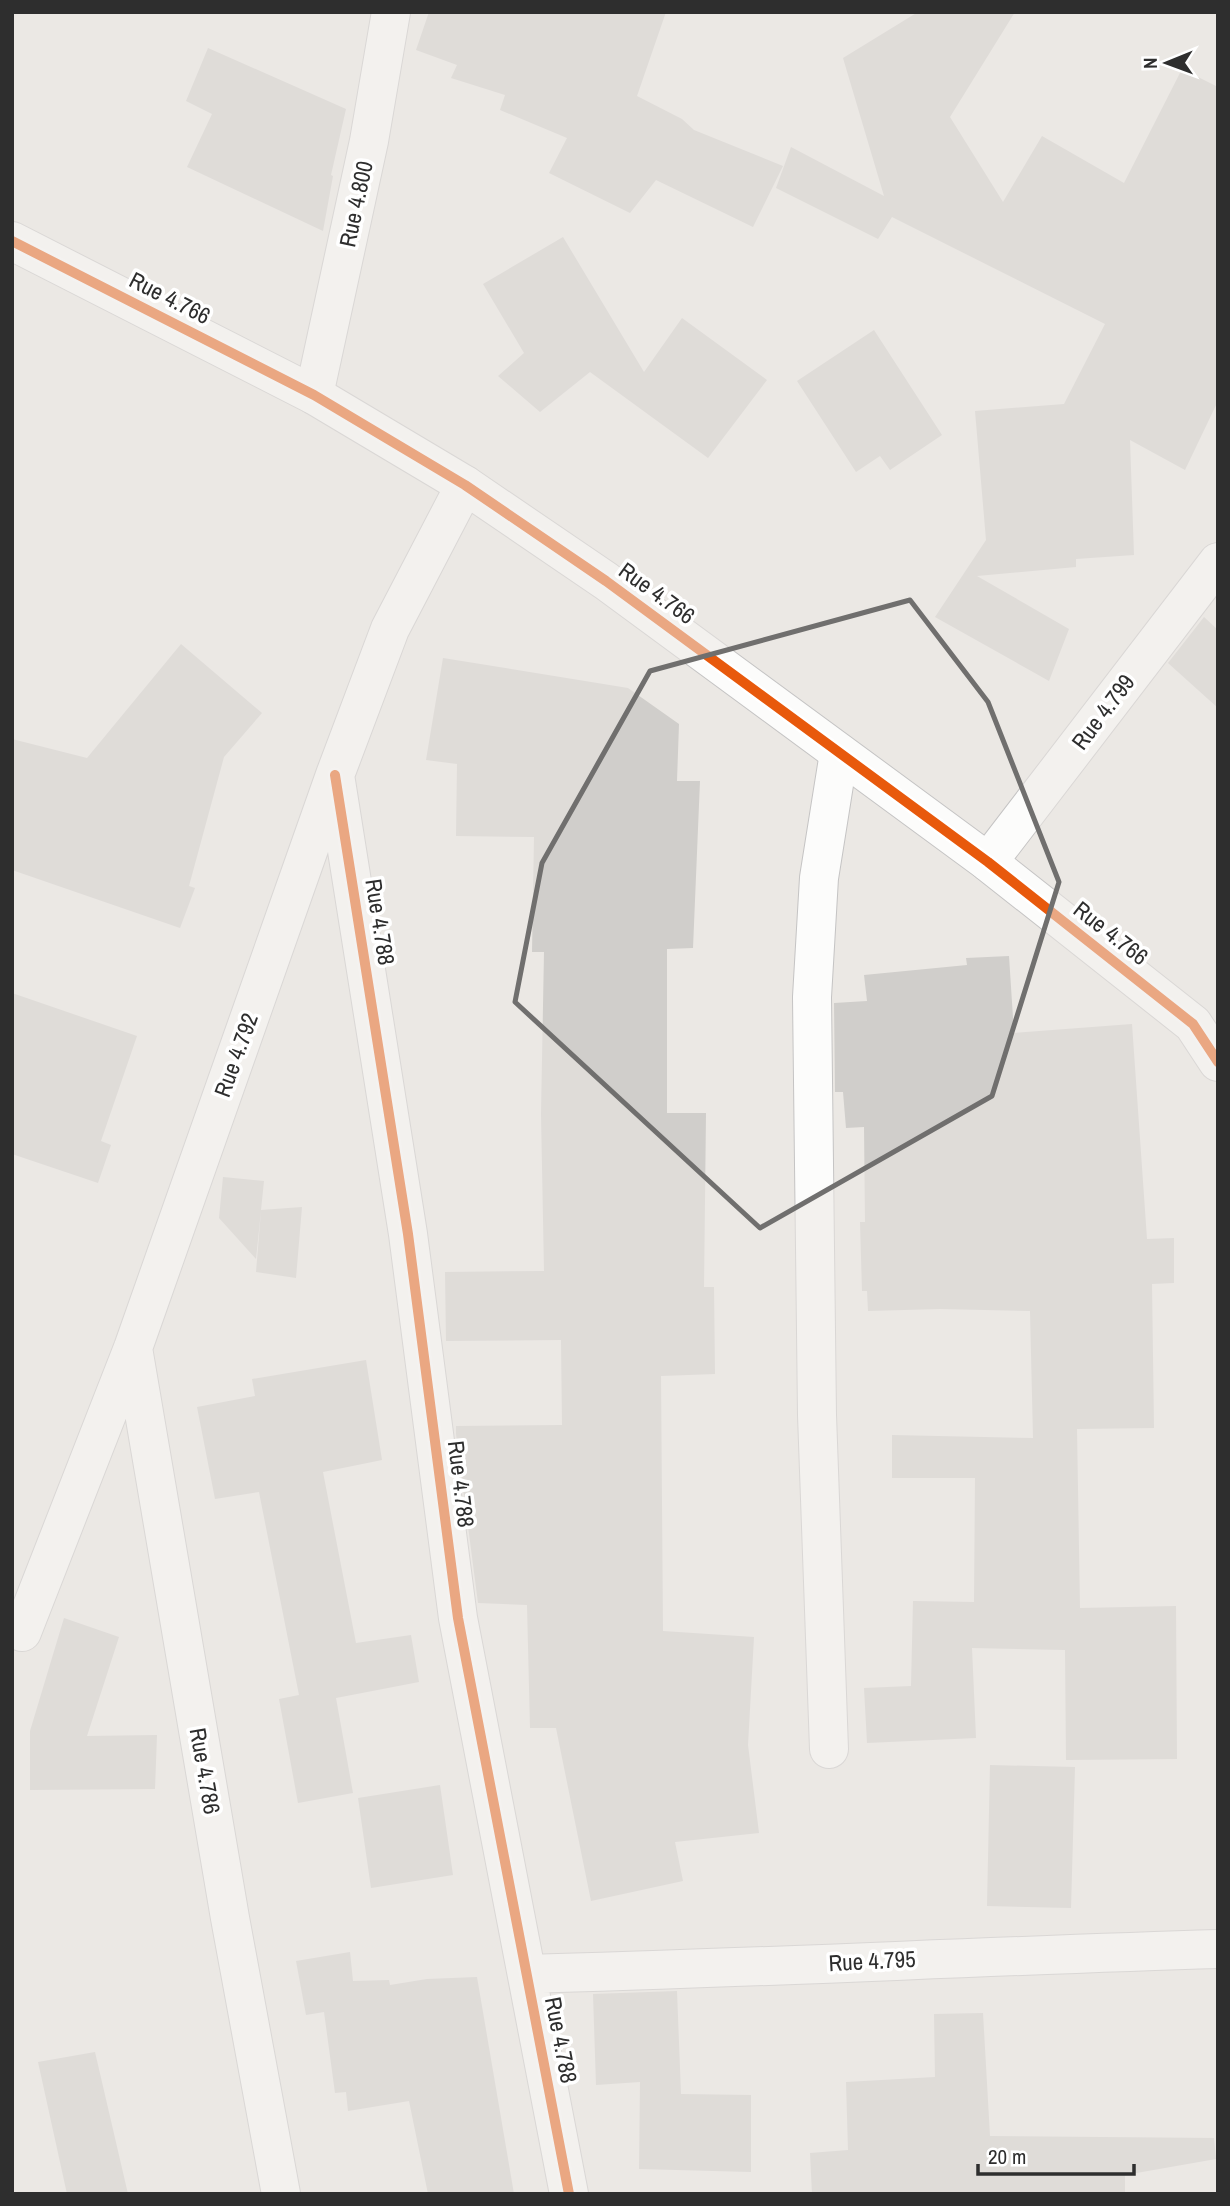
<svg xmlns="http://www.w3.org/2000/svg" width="1230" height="2206" font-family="'Archivo Narrow',sans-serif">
  <rect width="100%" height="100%" fill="#ebe8e4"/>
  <path fill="#d0cecb" d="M 429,12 L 666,12 L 637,96 L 682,119 L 694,130 L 783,166 L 753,227 L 656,180 L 630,213 L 549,173 L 567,138 L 500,110 L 505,95 L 451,78 L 457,65 L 416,50 Z
    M 918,12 L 1015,12 L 950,117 L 1003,202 L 1042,136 L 1124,183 L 1182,69 L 1218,87 L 1218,401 L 1185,470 L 1130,440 L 1134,555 L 1076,559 L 1076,567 L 977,576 L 1069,629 L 1049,681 L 935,617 L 986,540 L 975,411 L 1064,404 L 1105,324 L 892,217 L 878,239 L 776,188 L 791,147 L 884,196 L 843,58 Z
    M 208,48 L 346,109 L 331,175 L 333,176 L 323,231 L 187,167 L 212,114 L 186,101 Z
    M 563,237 L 644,372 L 682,318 L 767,380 L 708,458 L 590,372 L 540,412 L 498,376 L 524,353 L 483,284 Z
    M 874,330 L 942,435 L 890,470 L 880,456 L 856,472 L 797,381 Z
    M 1204,617 L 1218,630 L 1218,708 L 1168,663 Z
    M 181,644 L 262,713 L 224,757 L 189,886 L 195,888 L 180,928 L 12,870 L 12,739 L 87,758 Z
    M 443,658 L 628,688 L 679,724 L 677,781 L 700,781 L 693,948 L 667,949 L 667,1113 L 706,1113 L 704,1287 L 714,1287 L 715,1374 L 661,1376 L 663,1631 L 754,1637 L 748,1745 L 759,1833 L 675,1842 L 683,1881 L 591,1901 L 556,1728 L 530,1728 L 527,1605 L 478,1603 L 456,1434 L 456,1426 L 562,1425 L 561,1340 L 446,1341 L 445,1272 L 544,1271 L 541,1114 L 544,952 L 532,952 L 534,837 L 456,836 L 457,764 L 426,760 Z
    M 1009,956 L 1014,1033 L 1132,1024 L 1147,1239 L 1174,1238 L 1174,1283 L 1152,1284 L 1154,1428 L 1077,1429 L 1080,1608 L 1176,1606 L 1177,1759 L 1066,1760 L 1065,1650 L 972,1648 L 976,1738 L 867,1743 L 864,1688 L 911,1686 L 913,1601 L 974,1602 L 975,1478 L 892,1478 L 892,1435 L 1033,1438 L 1030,1311 L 940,1309 L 868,1311 L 867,1291 L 862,1291 L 860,1222 L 865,1222 L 864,1127 L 846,1128 L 843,1092 L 835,1092 L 834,1003 L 867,1001 L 864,975 L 967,965 L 966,958 Z
    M 12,993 L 137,1036 L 101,1141 L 111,1145 L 98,1183 L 12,1154 Z
    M 223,1177 L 264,1181 L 261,1210 L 302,1207 L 296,1278 L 256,1272 L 261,1211 L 256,1259 L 219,1218 Z
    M 366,1360 L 382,1460 L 323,1472 L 356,1643 L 411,1635 L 419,1682 L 336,1698 L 353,1793 L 298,1803 L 279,1699 L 299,1695 L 259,1492 L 215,1499 L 197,1407 L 255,1396 L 252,1379 Z
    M 64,1618 L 119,1637 L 87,1736 L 157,1735 L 155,1789 L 30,1790 L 30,1731 Z
    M 990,1765 L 1075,1767 L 1071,1908 L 987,1906 Z
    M 440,1785 L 453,1875 L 371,1888 L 358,1798 Z
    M 350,1952 L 353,1981 L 389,1980 L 390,1985 L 427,1979 L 477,1977 L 514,2194 L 428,2194 L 409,2101 L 348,2111 L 346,2092 L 335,2093 L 324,2012 L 306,2015 L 296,1961 Z
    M 677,1991 L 681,2094 L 751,2095 L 751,2172 L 639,2169 L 640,2082 L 596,2085 L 593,1994 Z
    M 983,2013 L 990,2136 L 1214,2138 L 1216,2159 L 1125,2175 L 1125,2194 L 812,2194 L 810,2153 L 848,2150 L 846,2082 L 935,2077 L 934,2014 Z
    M 95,2052 L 128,2194 L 67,2194 L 38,2062 Z"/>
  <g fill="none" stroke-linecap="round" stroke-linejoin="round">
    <g stroke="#c5c4c4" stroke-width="40">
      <path id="minor" d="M 314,395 L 369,141 L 391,12
        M 335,775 L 408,1234 L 458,1618 L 569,2194
        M 988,862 L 1218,562
        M 133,1348 L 230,1918 L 281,2194
        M 22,1632 L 133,1348 L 335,775 L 390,629 L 465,485
        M 829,1749 L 817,1415 L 812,997 L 819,878 L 839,753
        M 527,1974 C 757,1968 987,1956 1218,1949"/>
    </g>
    <g stroke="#c5c4c4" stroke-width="40">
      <path id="tertiary" d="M 12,241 L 314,395 L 465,485 L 606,581 L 988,862 L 1193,1024 L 1218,1062"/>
    </g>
    <use href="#minor" stroke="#fcfcfb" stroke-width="38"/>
    <use href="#tertiary" stroke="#fcfcfb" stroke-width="38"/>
    <g stroke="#fff" stroke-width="15">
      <path id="cycleway" d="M 12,241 L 314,395 L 465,485 L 606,581 L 988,862 L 1193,1024 L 1218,1062
        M 335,775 L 408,1234 L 458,1618 L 569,2194"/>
    </g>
    <use href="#cycleway" stroke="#e8590c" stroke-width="10"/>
  </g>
  <path d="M0 0H1230V2206H0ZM 910,600 L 988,702 L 1059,882 L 992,1096 L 760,1228 L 515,1002 L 542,863 L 650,671 Z" fill="#ebe8e4" fill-opacity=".55" fill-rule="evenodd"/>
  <path fill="none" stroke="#706f6e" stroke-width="5" stroke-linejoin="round" d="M 910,600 L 988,702 L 1059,882 L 992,1096 L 760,1228 L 515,1002 L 542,863 L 650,671 Z"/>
  <g text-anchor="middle" stroke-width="7" stroke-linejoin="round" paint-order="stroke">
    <g font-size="23" fill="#2e2e2e" stroke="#fff">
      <text transform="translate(356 204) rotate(-78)" y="8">Rue 4.800</text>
      <text transform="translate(170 298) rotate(27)" y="8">Rue 4.766</text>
      <text transform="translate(657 593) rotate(36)" y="8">Rue 4.766</text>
      <text transform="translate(1103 712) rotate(-53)" y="8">Rue 4.799</text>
      <text transform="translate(380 922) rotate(81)" y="8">Rue 4.788</text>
      <text transform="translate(1111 933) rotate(38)" y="8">Rue 4.766</text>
      <text transform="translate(236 1055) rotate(-70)" y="8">Rue 4.792</text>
      <text transform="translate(461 1484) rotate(83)" y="8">Rue 4.788</text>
      <text transform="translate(205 1771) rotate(80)" y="8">Rue 4.786</text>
      <text transform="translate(872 1961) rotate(-3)" y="8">Rue 4.795</text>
      <text transform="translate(561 2040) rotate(79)" y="8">Rue 4.788</text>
    </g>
  </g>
  <rect width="1230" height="2206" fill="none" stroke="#2e2e2e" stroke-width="28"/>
  <g transform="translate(1167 63) rotate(269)" stroke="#ffffff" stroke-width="5" paint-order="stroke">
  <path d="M0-5L12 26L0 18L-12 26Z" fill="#2e2e2e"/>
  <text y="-10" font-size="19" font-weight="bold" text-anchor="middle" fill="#2e2e2e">N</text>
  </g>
  <path d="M978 2164v10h156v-10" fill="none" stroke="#2e2e2e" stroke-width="3.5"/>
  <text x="988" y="2164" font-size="21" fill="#2e2e2e" stroke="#ffffff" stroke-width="5" paint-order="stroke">20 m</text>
</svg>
